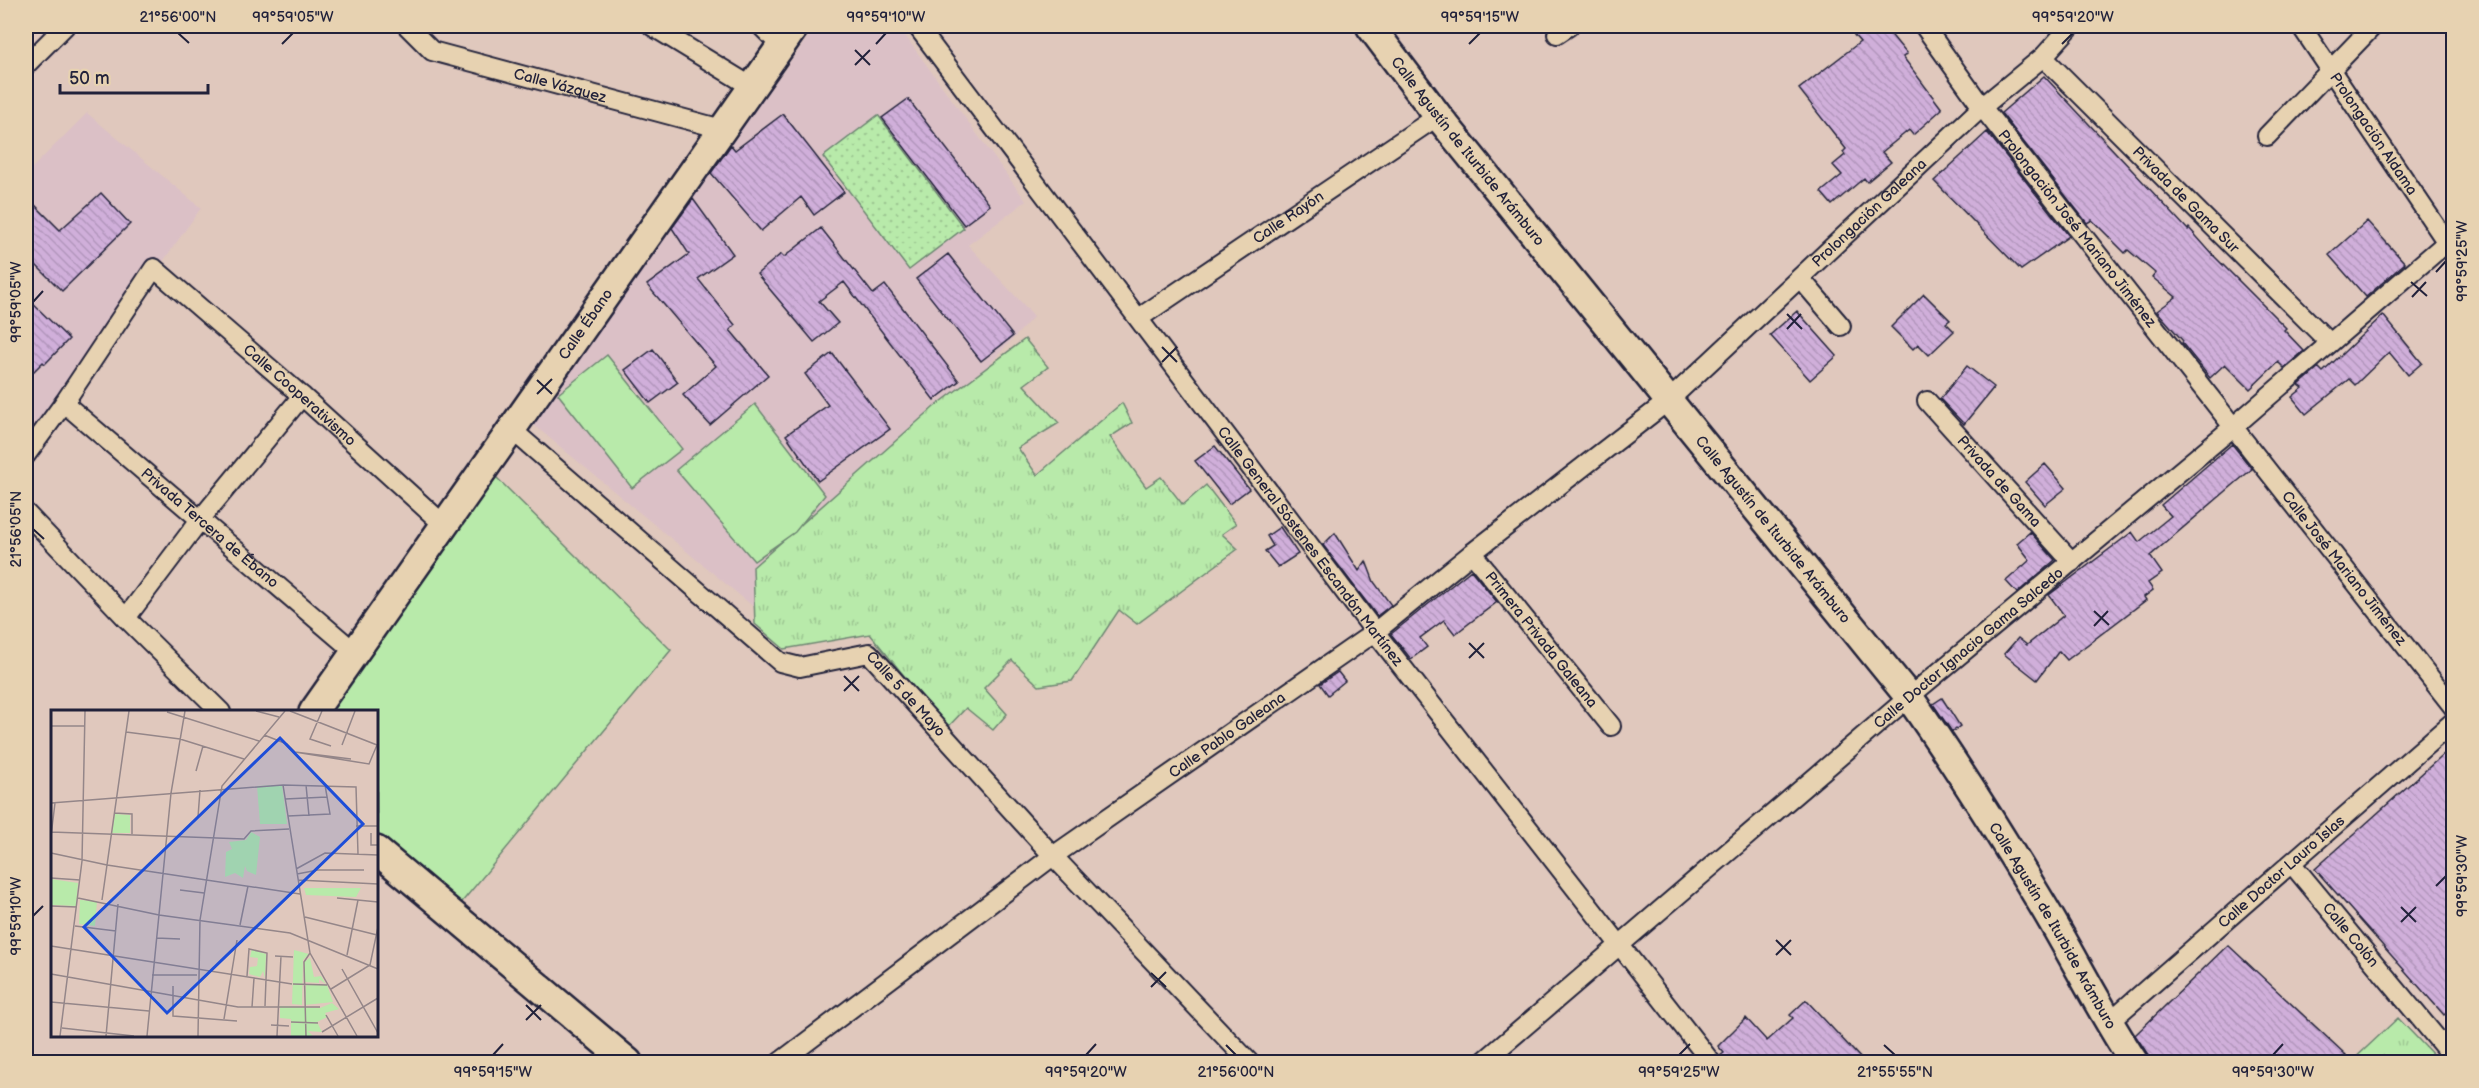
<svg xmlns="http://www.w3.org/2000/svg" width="2479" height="1088" font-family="'Balsamiq Sans',sans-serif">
  <defs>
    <pattern id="grass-tufts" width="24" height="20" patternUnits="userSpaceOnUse" patternTransform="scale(1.5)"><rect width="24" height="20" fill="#b8eaaa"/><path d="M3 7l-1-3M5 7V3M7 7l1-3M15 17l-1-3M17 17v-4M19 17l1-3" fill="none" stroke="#9ec893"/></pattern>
    <pattern id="garden-dots" width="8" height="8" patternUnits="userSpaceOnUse" patternTransform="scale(1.5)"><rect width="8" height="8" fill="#b8eaaa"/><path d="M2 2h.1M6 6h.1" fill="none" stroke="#9ec893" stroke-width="1.8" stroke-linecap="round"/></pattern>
    <pattern id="building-back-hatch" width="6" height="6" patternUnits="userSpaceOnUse" patternTransform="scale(1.5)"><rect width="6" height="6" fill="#d0afda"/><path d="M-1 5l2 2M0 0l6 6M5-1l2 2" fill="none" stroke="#b296bc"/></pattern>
  </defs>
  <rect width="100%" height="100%" fill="#e0c8bd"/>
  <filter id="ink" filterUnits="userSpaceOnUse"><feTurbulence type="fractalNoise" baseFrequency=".0167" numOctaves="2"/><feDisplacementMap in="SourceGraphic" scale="12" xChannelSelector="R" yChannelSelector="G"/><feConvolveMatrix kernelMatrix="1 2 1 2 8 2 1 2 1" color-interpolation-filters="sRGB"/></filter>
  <g filter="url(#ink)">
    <path fill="#dbc0c6" d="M 816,26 L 898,26 L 1026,201 L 968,245 L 1034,316 L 761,613 L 529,421 Z
      M 87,113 L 201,208 L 26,454 L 26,174 Z"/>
    <path fill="url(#grass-tufts)" stroke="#6d8672" stroke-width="1.5" d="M 1025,339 L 1048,367 L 1024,385 L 1059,423 L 1018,448 L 1037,475 L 1122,403 L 1132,423 L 1110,437 L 1146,487 L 1161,477 L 1183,505 L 1206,485 L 1236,524 L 1222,534 L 1238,549 L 1137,624 L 1119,610 L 1072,681 L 1039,686 L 1012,660 L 984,688 L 1007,714 L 993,730 L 966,708 L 947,728 L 870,634 L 784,649 L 755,624 L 753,567 L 934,407 Z
      M 2398,1018 L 2440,1062 L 2351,1062 Z"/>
    <path fill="url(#garden-dots)" stroke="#6d8672" stroke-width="1.5" d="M 878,115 L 964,228 L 909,270 L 823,157 Z"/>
    <path fill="#b8eaaa" stroke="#6d8672" stroke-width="1.5" d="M 607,355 L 682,449 L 632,488 L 558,394 Z
      M 755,404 L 825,495 L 795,532 L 754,561 L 676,470 Z
      M 495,476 L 671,650 L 452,914 L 377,850 L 376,712 L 326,712 Z"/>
    <path fill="url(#building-back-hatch)" stroke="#22223b" stroke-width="1.5" d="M 1846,26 L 1884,26 L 1907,54 L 1903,57 L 1942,109 L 1913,135 L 1909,130 L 1882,152 L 1891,162 L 1867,182 L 1864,178 L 1832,205 L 1821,192 L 1842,175 L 1833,165 L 1845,155 L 1843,152 L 1846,149 L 1799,89 L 1860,42 Z
      M 2044,76 L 2188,230 L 2189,228 L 2213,255 L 2286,328 L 2284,330 L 2304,351 L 2284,368 L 2278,362 L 2250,389 L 2225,364 L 2210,378 L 2182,343 L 2183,341 L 2157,311 L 2176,297 L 2152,277 L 2155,273 L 2128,250 L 2125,253 L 2092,220 L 2087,223 L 2001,113 Z
      M 908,99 L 990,205 L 964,225 L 882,118 Z
      M 783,114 L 844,192 L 814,215 L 801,197 L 761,231 L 711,173 L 731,145 L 735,150 Z
      M 1987,132 L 2069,236 L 2021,270 L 1934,181 Z
      M 101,193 L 130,224 L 62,291 L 26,255 L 26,196 L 60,230 Z
      M 693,199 L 733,254 L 698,279 L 735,325 L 730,330 L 768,375 L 710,425 L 683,395 L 716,366 L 647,285 L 689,254 L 672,228 Z
      M 2367,221 L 2405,263 L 2366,297 L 2329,255 Z
      M 821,228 L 873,294 L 885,285 L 959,381 L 934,400 L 844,282 L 819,301 L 838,323 L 814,342 L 757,274 L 781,254 L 784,257 Z
      M 948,254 L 1013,336 L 981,361 L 916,279 Z
      M 1924,294 L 1950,320 L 1946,323 L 1954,331 L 1929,355 L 1918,344 L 1913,349 L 1891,327 Z
      M 26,297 L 69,339 L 45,364 L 43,362 L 26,379 Z
      M 1797,311 L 1837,356 L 1810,380 L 1770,335 Z
      M 2383,315 L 2422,363 L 2408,375 L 2389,352 L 2355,385 L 2349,379 L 2306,414 L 2292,397 L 2303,388 L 2299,385 L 2319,368 L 2323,372 Z
      M 653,349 L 678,382 L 650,403 L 625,370 Z
      M 832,353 L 890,429 L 818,481 L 786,435 L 828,405 L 805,374 Z
      M 1967,366 L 1994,387 L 1964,424 L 1940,399 Z
      M 2232,444 L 2252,469 L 2150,556 L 2162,573 L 2148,583 L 2153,590 L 2144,597 L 2146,600 L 2067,660 L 2059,651 L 2037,680 L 2004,654 L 2018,638 L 2027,645 L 2064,615 L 2049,595 L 2132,532 L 2139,542 L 2171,516 L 2161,505 Z
      M 1215,446 L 1249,489 L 1229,504 L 1195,461 Z
      M 2045,464 L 2066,488 L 2045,505 L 2025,482 Z
      M 1280,527 L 1298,554 L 1278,567 L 1265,551 L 1273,546 L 1267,536 Z
      M 2030,532 L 2055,560 L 2017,593 L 2006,581 L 2030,560 L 2017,543 Z
      M 1335,533 L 1359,571 L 1366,561 L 1374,582 L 1391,605 L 1377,616 L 1323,545 Z
      M 1471,570 L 1497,602 L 1455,634 L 1444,620 L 1420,638 L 1427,647 L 1411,659 L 1391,634 Z
      M 1338,672 L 1345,681 L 1328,695 L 1320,684 Z
      M 1942,698 L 1960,726 L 1952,732 L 1933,704 Z
      M 2446,752 L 2454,761 L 2454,1007 L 2444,1015 L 2315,869 Z
      M 2228,945 L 2346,1055 L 2338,1062 L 2150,1062 L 2147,1053 L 2135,1035 Z
      M 1806,1000 L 1864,1062 L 1722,1062 L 1720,1056 L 1724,1053 L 1718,1046 L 1746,1018 L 1767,1041 L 1793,1018 L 1790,1015 Z"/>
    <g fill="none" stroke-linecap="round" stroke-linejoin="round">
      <g stroke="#22223b" stroke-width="22">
        <g id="street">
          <path id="s1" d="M 407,26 L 432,51 L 722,129"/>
          <path d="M 652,26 L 752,87"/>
          <path d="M 761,26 L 781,46"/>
          <path id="s2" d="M 917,26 L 1375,632 L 1711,1062"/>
          <path id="s3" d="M 1924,26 L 1982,107 L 2454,708"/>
          <path id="s4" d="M 2301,26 L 2454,253"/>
          <path d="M 1557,34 L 1569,26"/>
          <path id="s5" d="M 2043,57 L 2330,343"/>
          <path d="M 26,65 L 65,26"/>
          <path d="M 2267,136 L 2373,26"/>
          <path d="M 1800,278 L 1841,326"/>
          <path id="s6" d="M 1139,318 L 1438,116"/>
          <path id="s7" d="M 1927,401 L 2072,562"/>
          <path id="s8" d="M 64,403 L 356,653"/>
          <path id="s9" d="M 511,429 L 780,662 L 800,667 L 869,653 L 1053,856 L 1249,1062"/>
          <path id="s10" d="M 26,455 L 64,403 L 154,268 L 302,396 L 444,525"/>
          <path d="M 26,513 L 126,618 L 221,712"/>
          <path id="s11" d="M 1472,553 L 1611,726"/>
          <path d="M 126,618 L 199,521 L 302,396"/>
          <path id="s12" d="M 2292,864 L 2454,1059"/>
          <path id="s13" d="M 2108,1023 L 2454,721"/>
          <path id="s14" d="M 780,1062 L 1053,856 L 1375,632 L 1472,553 L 1668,401 L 1982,107 L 2043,57 L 2071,26"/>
          <path id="s15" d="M 1483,1062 L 1909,697 L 2232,428 L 2454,236"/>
        </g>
      </g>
      <g stroke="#22223b" stroke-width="32">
        <g id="secondary">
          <path id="s16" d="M 1370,26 L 1438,116 L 1909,697 C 1956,764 2000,834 2042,904 C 2074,957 2100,1011 2134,1062"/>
          <path id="s17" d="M 313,712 L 795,26"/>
          <path d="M 376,850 L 628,1062"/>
        </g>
      </g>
      <use href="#street" stroke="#e7d2b1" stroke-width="18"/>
      <use href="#secondary" stroke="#e7d2b1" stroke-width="27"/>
    </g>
  </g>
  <path fill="none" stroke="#22223b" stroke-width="2" d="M 178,33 L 189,43M 282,44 L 293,33M 876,44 L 886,33M 1469,44 L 1480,33M 2062,44 L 2073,33M 855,50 L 870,65M 855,65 L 870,50M 2436,272 L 2446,261M 2411,282 L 2427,296M 2412,297 L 2426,282M 33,302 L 43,291M 1787,314 L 1802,329M 1787,329 L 1801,314M 1162,347 L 1177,362M 1162,362 L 1177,347M 537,380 L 552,394M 537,394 L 552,379M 33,529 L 44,539M 2094,611 L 2109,625M 2094,626 L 2108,611M 1469,643 L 1484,658M 1469,658 L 1484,643M 844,676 L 859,691M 844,691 L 859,676M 2436,886 L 2446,876M 2401,907 L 2416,922M 33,916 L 43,906M 2401,922 L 2416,907M 1776,940 L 1791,955M 1776,955 L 1791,940M 1151,973 L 1166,987M 1151,987 L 1166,972M 526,1005 L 541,1020M 526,1020 L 541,1005M 1226,1045 L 1236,1055M 1884,1045 L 1895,1055M 493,1055 L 503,1044M 1086,1055 L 1096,1044M 1679,1055 L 1690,1044M 2273,1055 L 2283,1044"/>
  <g text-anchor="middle" stroke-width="4.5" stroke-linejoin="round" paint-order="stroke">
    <g font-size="15" fill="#22223b" stroke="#e7d2b1">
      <text dy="5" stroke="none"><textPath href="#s1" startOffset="168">Calle Vázquez</textPath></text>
      <text dy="5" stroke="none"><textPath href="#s4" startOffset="130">Prolongación Aldama</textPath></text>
      <text dy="5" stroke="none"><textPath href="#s16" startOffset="159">Calle Agustín de Iturbide Arámburo</textPath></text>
      <text dy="5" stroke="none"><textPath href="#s5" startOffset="202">Privada de Gama Sur</textPath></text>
      <text dy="5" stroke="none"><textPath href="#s14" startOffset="1383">Prolongación Galeana</textPath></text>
      <text dy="5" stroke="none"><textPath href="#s6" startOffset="180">Calle Rayón</textPath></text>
      <text dy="5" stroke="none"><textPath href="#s3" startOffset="254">Prolongación José Mariano Jiménez</textPath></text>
      <text dy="5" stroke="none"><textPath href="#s17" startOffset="474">Calle Ébano</textPath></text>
      <text dy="5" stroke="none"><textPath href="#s10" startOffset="420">Calle Cooperativismo</textPath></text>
      <text dy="5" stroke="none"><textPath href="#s7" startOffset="108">Privada de Gama</textPath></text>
      <text dy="5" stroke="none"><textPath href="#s8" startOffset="192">Privada Tercera de Ébano</textPath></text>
      <text dy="5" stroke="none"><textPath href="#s16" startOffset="645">Calle Agustín de Iturbide Arámburo</textPath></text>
      <text dy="5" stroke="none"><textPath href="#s2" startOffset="652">Calle General Sóstenes Escandón Martínez</textPath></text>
      <text dy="5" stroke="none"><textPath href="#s3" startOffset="686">Calle José Mariano Jiménez</textPath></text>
      <text dy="5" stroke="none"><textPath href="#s11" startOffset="111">Primera Privada Galeana</textPath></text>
      <text dy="5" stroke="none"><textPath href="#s15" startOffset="638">Calle Doctor Ignacio Gama Salcedo</textPath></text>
      <text dy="5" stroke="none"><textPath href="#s9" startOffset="502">Calle 5 de Mayo</textPath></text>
      <text dy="5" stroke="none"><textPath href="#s14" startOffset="554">Calle Pablo Galeana</textPath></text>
      <text dy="5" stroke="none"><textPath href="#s13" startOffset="230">Calle Doctor Lauro Islas</textPath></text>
      <text dy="5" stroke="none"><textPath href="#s16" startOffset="1131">Calle Agustín de Iturbide Arámburo</textPath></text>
      <text dy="5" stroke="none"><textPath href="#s12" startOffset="92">Calle Colón</textPath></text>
    </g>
  </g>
  <g transform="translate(51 710)">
    <rect width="327" height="327" fill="#e0c8bd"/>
    <path d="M 64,104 L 79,105 L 79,123 L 61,123 ZM 200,122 L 209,127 L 205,165 L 196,161 L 194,156 L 192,168 L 184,163 L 174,167 L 175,142 L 181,139 L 178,132 L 195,130 ZM 0,169 L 27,173 L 25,196 L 0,195 ZM 253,178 L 310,178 L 305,187 L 255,185 ZM 29,190 L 46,191 L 44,216 L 28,214 ZM 201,239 L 215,244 L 214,268 L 212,261 L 209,267 L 198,264 L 199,257 L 206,256 L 207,248 L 199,247 ZM 243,240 L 258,244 L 252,250 L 251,295 L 241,294 ZM 259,248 L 263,267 L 270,266 L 275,274 L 268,269 L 268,273 L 254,272 L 253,252 ZM 255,274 L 276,275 L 282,292 L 254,295 ZM 281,293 L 288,299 L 274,303 L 276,307 L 266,312 L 271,322 L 257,321 L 262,326 L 240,326 L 240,309 L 229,308 L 229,296 L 269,298 Z" fill="#b8eaaa"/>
    <path d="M 231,75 L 236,114 L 209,114 L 206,76 Z" fill="#b8eaaa"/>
    <path fill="none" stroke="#948689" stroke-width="1.5" d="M 205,1 L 228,7M 239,1 L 326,35 L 318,54 L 244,42M 271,1 L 259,29 L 280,36M 116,2 L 208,31M 0,16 L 33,16M 75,22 L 129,29 L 193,49M 213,25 L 236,34 L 244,42 L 300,49M 291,35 L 304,1M 145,61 L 152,36M 232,75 L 259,243 L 306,326M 255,75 L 258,106M 234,89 L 276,87M 0,93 L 232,75 L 305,77 L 307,144M 63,103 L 81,104 L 81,124M 237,106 L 279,104 L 274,75M 147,107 L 149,80M 305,116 L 327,116M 0,122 L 193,129 L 200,121 L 238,119M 320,123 L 320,135 L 327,135M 0,126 L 4,93M 0,143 L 56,155 L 249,184M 245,159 L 274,143 L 327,145M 246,164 L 267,160 L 313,160M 0,168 L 29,170M 247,170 L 327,174M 129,180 L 153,183M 27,188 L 108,205 L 239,223 L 327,259M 286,188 L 327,192M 51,190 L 78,1M 0,196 L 26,197M 254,207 L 326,225M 189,215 L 197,176M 24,216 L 65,221M 105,228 L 129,229M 0,236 L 241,274M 296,245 L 307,190M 224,246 L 242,247M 291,259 L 327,323M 0,264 L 187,297 L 269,297M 101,265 L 146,265M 196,266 L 198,239 L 216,243 L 214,296M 242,274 L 276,275M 122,276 L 122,306 L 186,311M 280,279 L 319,255 L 327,217M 0,292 L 98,301M 201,297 L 203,268M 275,305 L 287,326M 173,309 L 186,230M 240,312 L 267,313M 220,315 L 238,316M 11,318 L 83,326M 271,322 L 327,288M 9,326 L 31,151 L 34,1M 55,326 L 67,194M 96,326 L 120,83 L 134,1M 147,326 L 149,210 L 171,76 L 234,1M 226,326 L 230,246M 255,326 L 253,252 L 259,243"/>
    <path fill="#1d4ed8" fill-opacity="0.15" stroke="#1d4ed8" stroke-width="3" d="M 229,28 L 312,114 L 116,303 L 33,217 Z"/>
    <rect width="327" height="327" fill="none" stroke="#22223b" stroke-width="3"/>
  </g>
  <rect width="2479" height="1088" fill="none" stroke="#e7d2b1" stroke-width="66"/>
  <path d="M60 84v9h148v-9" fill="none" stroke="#22223b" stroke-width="3"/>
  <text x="69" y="84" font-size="18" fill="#22223b" stroke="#e7d2b1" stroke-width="4.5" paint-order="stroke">50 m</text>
  <rect x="33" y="33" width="2413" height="1022" fill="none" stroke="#22223b" stroke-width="2"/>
  <g font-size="15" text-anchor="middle" fill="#22223b">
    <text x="178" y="22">21°56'00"N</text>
    <text x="293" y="22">99°59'05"W</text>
    <text x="886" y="22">99°59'10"W</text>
    <text x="1480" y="22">99°59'15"W</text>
    <text x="2073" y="22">99°59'20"W</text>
    <text transform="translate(2462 261) rotate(-90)" y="5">99°59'25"W</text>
    <text transform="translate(16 302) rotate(-90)" y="5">99°59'05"W</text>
    <text transform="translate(16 529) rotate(-90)" y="5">21°56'05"N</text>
    <text transform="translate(2462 876) rotate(-90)" y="5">99°59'30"W</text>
    <text transform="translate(16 916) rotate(-90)" y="5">99°59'10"W</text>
    <text x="493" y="1077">99°59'15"W</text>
    <text x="1086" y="1077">99°59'20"W</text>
    <text x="1236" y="1077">21°56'00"N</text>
    <text x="1679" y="1077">99°59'25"W</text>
    <text x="1895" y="1077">21°55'55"N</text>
    <text x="2273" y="1077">99°59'30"W</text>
  </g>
</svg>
